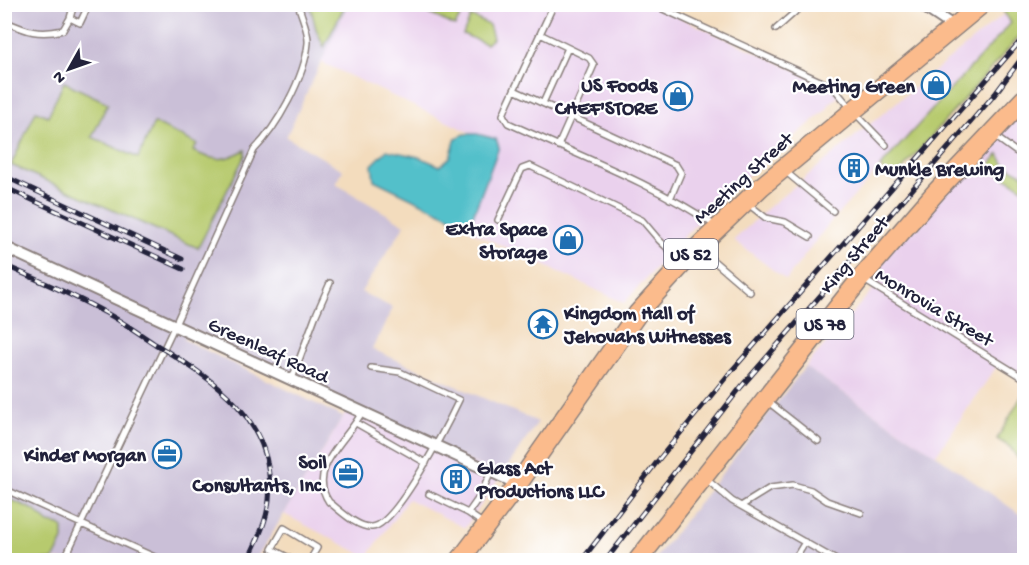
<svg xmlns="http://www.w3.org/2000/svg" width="1029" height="565" font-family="'Gochi Hand',sans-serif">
  <rect width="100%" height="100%" fill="#fff"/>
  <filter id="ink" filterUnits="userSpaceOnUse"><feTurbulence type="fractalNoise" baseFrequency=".0167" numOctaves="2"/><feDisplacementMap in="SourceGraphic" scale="12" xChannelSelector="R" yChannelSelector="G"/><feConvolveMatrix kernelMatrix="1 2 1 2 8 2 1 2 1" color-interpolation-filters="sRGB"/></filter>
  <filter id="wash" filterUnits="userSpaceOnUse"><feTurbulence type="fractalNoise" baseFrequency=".008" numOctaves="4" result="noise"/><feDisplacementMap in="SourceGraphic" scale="24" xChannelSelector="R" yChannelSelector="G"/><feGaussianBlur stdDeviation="1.35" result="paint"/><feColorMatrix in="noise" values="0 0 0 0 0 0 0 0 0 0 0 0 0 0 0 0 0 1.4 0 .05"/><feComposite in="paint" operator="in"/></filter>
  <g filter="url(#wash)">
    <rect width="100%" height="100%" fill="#f3dcbd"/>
    <path fill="#ead1ed" d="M 348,5 L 652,5 L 833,87 L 840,95 L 830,103 L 826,110 L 741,181 L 691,229 L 624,303 L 469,230 L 496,139 L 473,134 L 321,62 Z
      M 1004,14 L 1011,23 L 827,226 L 786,280 L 734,240 L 768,208 Z
      M 1024,100 L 1024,378 L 999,363 L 936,455 L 805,367 L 875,287 L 861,278 Z
      M 350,406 L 501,476 L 465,528 L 408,499 L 367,557 L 284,514 Z"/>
    <path fill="#cabfd7" d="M 4,5 L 348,5 L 286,137 L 343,170 L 336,184 L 405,225 L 361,292 L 393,308 L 372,349 L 538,422 L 501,476 L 193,330 L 183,339 L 343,417 L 256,560 L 5,560 Z
      M 805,367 L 936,455 L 1024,517 L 1024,560 L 654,560 Z"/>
    <path fill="#b7ca6e" stroke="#6c7654" stroke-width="1.5" d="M 1012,4 L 1024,5 L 1024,31 L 893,180 L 880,167 L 1011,23 L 1003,11 Z
      M 310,5 L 345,5 L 324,47 L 316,29 Z
      M 411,5 L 444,5 L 462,13 L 455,26 Z
      M 471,16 L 489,25 L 493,38 L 486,44 L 463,34 Z
      M 64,82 L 108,103 L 92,137 L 138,158 L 154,123 L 197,144 L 193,151 C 215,162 224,161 245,150 L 245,155 L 198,248 L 11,165 L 36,111 L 48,116 Z
      M 999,154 L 1005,165 L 1024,175 L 1024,189 L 993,170 L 984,171 Z
      M 1024,392 L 1024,467 L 1010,447 L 997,439 Z
      M 5,497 L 34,510 L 49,523 L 59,525 L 63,528 L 63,540 L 53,560 L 5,560 Z"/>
    <path fill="#53c0ca" stroke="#3a7182" stroke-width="1.5" d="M 465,134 L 477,134 L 496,139 L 499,147 L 471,221 L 461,222 L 374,180 L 372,165 L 387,150 L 419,157 L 440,166 L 450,157 L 456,138 Z"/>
  </g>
  <g filter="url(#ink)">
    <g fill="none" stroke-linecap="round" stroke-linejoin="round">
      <g stroke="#8a7f7c" stroke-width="8">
        <path id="service" d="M 554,4 L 508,103 L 503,115 L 508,123 C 577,155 653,183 716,226
          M 652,4 L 833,87 L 853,111 L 886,145
          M 70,18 L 80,23 L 89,4
          M 4,21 C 26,31 39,36 63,30 L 70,18 L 74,4
          M 776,29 L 804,4
          M 540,34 L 589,58 L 594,65 L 558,146
          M 514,90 L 676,165 L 681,173 L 670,199
          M 543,103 L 568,48
          M 993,135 L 1015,151 L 1024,155
          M 786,172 L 833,211
          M 747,203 L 766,218 L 785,222 L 810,237
          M 498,220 L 522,169 L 530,166 L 642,220 L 659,240 L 682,262
          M 701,250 L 750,292
          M 864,280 L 1024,378
          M 292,379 L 315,317 L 330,283
          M 767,401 L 818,441
          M 362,412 C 348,440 306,468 329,502 C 340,510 357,528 372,527 C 396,526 448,423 459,400 L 400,372 L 371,368
          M 356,423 L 426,463
          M 705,478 L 732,501 L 836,560
          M 4,489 L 161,560
          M 429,494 L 468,513
          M 741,506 L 770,488 L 793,485 L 811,490 L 827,501 L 861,513
          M 484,524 L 468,513 L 480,496 L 491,472
          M 64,560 L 175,325 L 254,150 C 277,127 305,77 308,43 C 309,32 302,18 299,7 L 296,4
          M 293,560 L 272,549 L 284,528 L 317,548 L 310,560
          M 349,560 L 350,560
          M 794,560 L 805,542"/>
      </g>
      <g stroke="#8a7f7c" stroke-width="14">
        <path id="minor" d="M 920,4 L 956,28
          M 4,247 L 518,484"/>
      </g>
      <g stroke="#8a7f7c" stroke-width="21">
        <path id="primary" d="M 460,560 L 518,484 L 638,313 L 698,247 L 762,186 L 982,4
          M 638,560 L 861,278 L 936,192 L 1024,99"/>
      </g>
      <use href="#service" stroke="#fff" stroke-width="5"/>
      <use href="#minor" stroke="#fff" stroke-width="10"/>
      <use href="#primary" stroke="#fbbb8c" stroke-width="18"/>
      <g stroke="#22223b" stroke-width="5">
        <path id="rail" d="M 4,176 L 182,259
          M 4,187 L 183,269
          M 4,265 C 38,280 72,294 104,312 C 122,321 138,333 155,344 C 214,380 277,420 269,500 C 267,521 257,541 248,560
          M 582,560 L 660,458 L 728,375 L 1024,37
          M 606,560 L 741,387 L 995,94 L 1024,55"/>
      </g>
      <use href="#rail" stroke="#fff" stroke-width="3" stroke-dasharray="9" stroke-linecap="butt"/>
    </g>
  </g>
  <defs>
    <g id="shop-ring" transform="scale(1.5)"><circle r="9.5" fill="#fff" stroke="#1f6fb2" stroke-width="1.5"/><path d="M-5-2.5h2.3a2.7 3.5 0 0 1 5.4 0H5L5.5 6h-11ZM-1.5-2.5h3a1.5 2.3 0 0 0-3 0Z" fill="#1f6fb2"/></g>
    <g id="building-ring" transform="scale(1.5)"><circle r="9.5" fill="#fff" stroke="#1f6fb2" stroke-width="1.5"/><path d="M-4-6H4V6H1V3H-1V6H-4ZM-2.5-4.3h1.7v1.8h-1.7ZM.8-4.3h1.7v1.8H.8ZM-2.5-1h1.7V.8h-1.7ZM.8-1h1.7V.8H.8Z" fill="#1f6fb2"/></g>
    <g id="temple-ring" transform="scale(1.5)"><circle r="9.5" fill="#fff" stroke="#1f6fb2" stroke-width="1.5"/><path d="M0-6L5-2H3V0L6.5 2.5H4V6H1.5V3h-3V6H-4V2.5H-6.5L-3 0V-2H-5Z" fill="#1f6fb2"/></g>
    <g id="office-ring" transform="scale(1.5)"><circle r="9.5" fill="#fff" stroke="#1f6fb2" stroke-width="1.5"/><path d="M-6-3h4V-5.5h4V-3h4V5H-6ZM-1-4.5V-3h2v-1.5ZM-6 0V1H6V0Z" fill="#1f6fb2"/></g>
  </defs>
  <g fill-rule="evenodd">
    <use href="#shop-ring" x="936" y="85"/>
    <use href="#shop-ring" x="678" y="96"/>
    <use href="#building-ring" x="854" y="168"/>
    <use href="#shop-ring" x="568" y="240"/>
    <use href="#temple-ring" x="543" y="324"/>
    <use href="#office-ring" x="167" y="454"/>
    <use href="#office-ring" x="348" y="473"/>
    <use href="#building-ring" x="456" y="479"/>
  </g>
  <g text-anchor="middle" stroke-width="4.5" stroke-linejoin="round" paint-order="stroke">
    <g fill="#fff" stroke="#646476" stroke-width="1.5">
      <rect x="664" y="239" width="54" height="30" rx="4.5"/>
      <rect x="796.5" y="309" width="57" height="30" rx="4.5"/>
    </g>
    <g font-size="18" font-weight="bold" fill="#22223b">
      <text x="691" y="260">US 52</text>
      <text x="825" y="330">US 78</text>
    </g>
    <g font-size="20" font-weight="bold" fill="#22223b" stroke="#fff" text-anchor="end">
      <text x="657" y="91">US Foods<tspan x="657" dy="23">CHEF'STORE</tspan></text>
      <text x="915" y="92">Meeting Green</text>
      <text x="875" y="175" text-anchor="start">Munkle Brewing</text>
      <text x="547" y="235">Extra Space<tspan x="547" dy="23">Storage</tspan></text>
      <text x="564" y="319" text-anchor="start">Kingdom Hall of<tspan x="564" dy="23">Jehovahs Witnesses</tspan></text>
      <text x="146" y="461">Kinder Morgan</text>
      <text x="327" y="468">Soil<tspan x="327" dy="23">Consultants, Inc.</tspan></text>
      <text x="477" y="474" text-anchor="start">Glass Act<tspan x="477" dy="23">Productions LLC</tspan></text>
    </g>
    <g font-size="20" fill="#22223b" stroke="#fff">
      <text transform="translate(742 177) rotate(-42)" y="7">Meeting Street</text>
      <text transform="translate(853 254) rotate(-50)" y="7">King Street</text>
      <text transform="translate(935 306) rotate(31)" y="7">Monrovia Street</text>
      <text transform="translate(269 349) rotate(25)" y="7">Greenleaf Road</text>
    </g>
  </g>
  <rect width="1029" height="565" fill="none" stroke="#fff" stroke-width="24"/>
  <g transform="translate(69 69) rotate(230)" stroke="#ffffff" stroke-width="4.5" paint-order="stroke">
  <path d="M0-4.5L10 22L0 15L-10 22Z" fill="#22223b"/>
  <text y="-9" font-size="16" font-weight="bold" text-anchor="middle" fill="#22223b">N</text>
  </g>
</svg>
